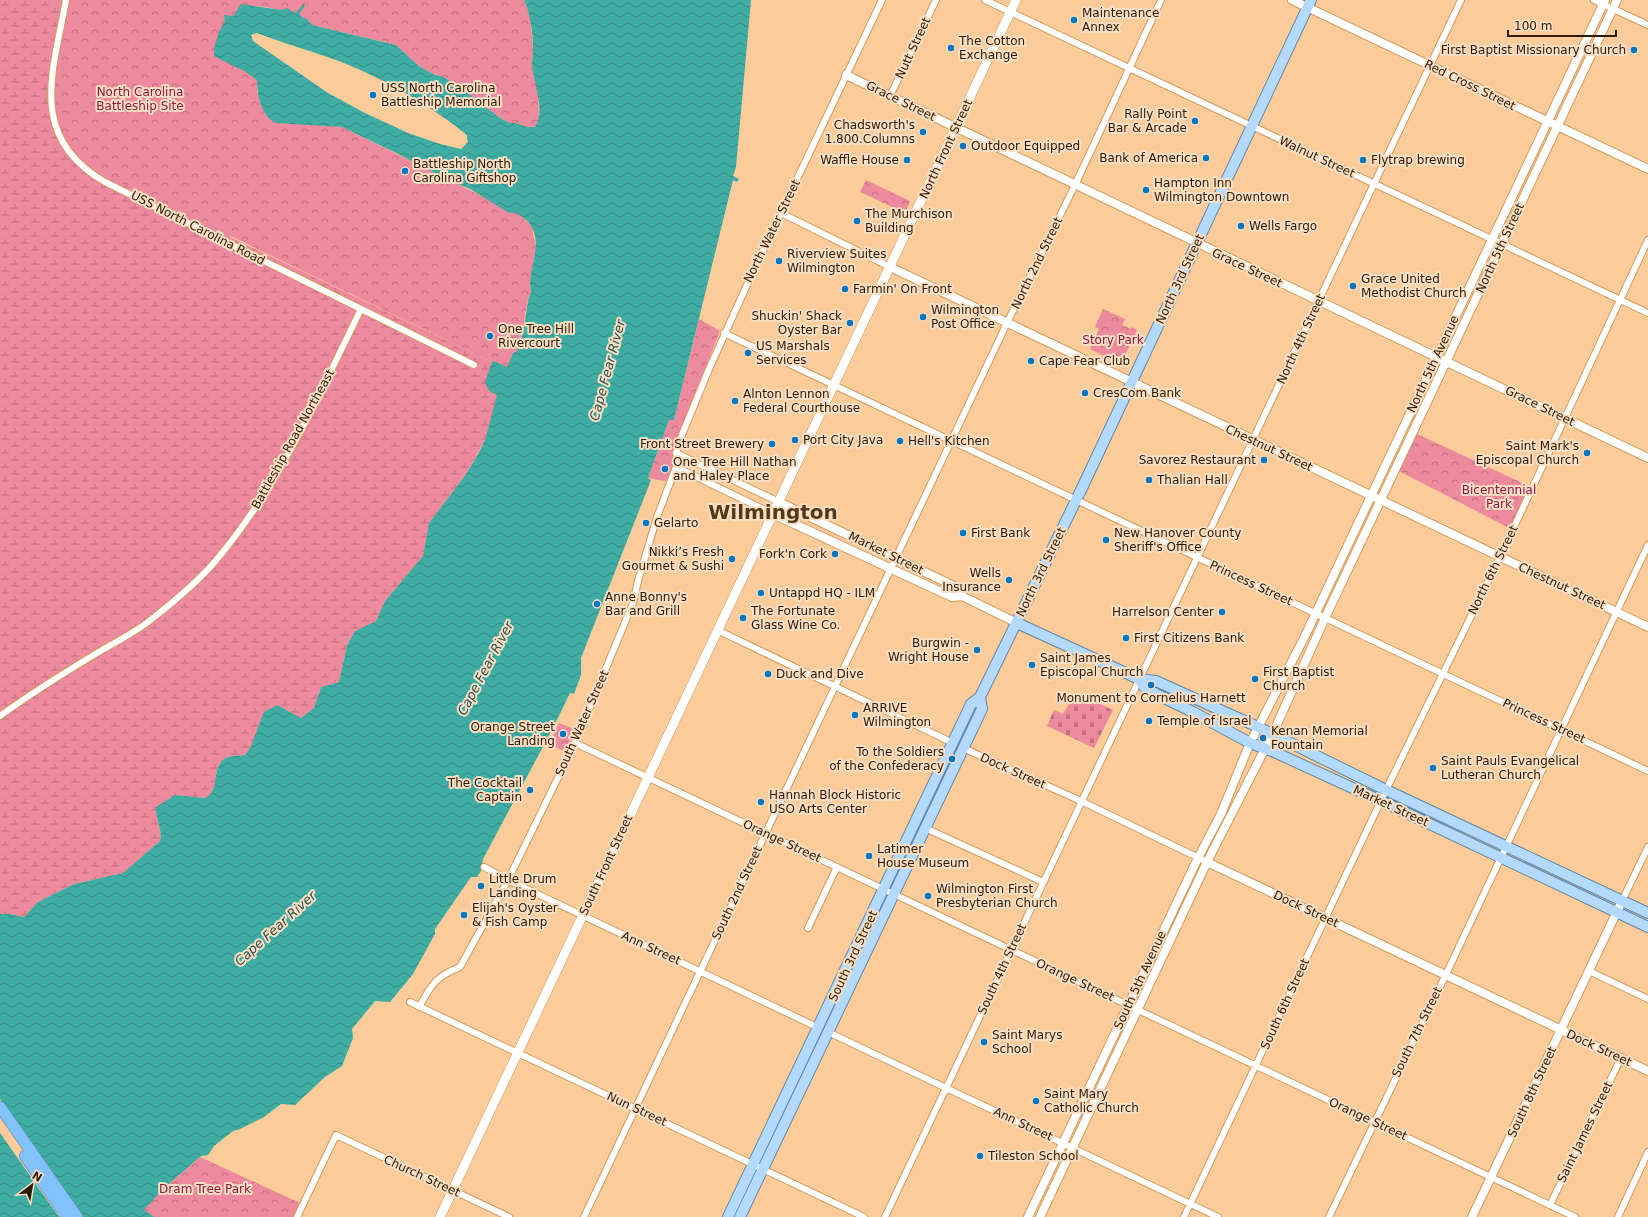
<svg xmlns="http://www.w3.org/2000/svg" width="1648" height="1217" font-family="'DejaVu Sans',sans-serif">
  <defs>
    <pattern id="wetland-marsh" width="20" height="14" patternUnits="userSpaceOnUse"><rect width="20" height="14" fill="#ed8a9e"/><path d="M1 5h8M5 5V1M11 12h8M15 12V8" fill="none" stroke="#c0707e"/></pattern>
    <pattern id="cemetery-stones" width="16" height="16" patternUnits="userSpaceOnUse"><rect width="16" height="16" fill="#ed8a9e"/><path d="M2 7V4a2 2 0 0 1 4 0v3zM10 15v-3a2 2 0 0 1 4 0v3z" fill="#c0707e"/></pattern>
    <pattern id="park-crowns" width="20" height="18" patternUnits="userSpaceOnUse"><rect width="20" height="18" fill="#ed8a9e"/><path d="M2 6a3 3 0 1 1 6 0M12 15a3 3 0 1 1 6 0" fill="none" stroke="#c0707e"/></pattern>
    <pattern id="water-waves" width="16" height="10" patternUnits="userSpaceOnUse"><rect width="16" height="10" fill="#3fada4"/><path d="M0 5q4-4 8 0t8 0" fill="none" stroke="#358c83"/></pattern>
  </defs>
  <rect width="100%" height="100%" fill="#fbcb9a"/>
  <path fill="url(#wetland-marsh)" d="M 0,0 L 524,0 L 241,4 L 230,237 L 492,362 L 490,370 L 498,395 L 485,440 L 466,474 L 429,523 L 423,556 L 385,601 L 376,621 L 355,631 L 347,645 L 339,682 L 321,687 L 314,708 L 301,718 L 277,705 L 245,755 C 240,756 231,755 226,758 C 210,767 221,790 205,798 L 175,795 L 156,807 C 155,819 163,829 160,841 L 123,873 L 74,884 L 38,902 L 24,917 L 10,914 L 0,914 Z"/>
  <path fill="url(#cemetery-stones)" d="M 1082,696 L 1113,710 L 1094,748 L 1047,726 L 1054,710 L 1063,714 C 1068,705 1071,699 1082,696 Z"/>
  <path fill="url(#park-crowns)" d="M 71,0 L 524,0 L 530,15 L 533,47 L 532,64 L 538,92 L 539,121 L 535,127 L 528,127 L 515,123 L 510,123 L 500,118 L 468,93 L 444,77 L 433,74 L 419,66 L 396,45 L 312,25 L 307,19 L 300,16 L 300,13 L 305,6 L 295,13 L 265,7 L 241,5 L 233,16 L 225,14 C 225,22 221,26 218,33 C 216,40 214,48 214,56 L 244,71 L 257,80 L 257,93 L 291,123 L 342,127 L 514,212 L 524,218 L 532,227 L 536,248 L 530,284 L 531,291 L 528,299 L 520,343 L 517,351 L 513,353 L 507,367 L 494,361 L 492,362 L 87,167 C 76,156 63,143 58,127 C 47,91 64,36 71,0 Z
    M 866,180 L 910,201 L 905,213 L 860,192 Z
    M 1103,309 L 1125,319 L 1122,325 L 1131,329 L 1132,327 L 1137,330 L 1121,364 L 1090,349 L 1099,329 L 1095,327 Z
    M 699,319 L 720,331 L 674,447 L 673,467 L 666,481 L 648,478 L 669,420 L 674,420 Z
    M 1415,433 L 1531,487 L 1511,529 L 1397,470 Z
    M 559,723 L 576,730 L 565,752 L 549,744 Z
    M 200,1157 L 300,1203 L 293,1217 L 136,1217 L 162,1190 Z"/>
  <path fill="url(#water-waves)" fill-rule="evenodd" d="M 524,0 L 751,0 L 736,167 L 733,176 L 739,179 L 737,182 L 733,180 L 674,420 L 669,420 L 648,478 L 651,480 L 581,658 L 581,675 L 574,694 L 570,693 L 553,728 L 483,859 L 481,871 L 477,877 L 471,877 L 435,929 L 435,934 L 413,974 L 390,1002 L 375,1001 L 352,1029 L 353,1038 L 342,1066 L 325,1077 L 295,1105 L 281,1104 L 264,1117 L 240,1129 L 233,1131 L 214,1146 L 208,1155 L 201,1156 L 162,1190 L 144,1210 L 154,1217 L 0,1217 L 0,914 L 10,914 L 24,917 L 38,902 L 74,884 L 123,873 L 160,841 C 163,829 155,819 156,807 L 175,795 L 205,798 C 221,790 210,767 226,758 C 231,755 240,756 245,755 L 251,746 L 264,712 L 277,705 L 301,718 L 314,708 L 321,687 L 339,682 L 347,645 L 355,631 L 376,621 L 385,601 L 423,556 L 429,523 L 466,474 L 478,454 L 485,440 L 497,395 L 489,391 L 485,382 L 492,362 L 494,361 L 507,367 L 513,353 L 517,351 C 524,335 525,318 528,301 C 528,298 530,295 531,292 C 531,289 530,286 530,283 C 531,262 545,236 525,219 C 520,215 515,212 509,213 L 470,189 L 448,180 L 398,154 L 342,127 L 276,123 C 261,116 257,95 257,80 L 244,71 L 214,56 L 214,48 L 219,32 L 225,20 L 224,15 L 233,16 L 241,4 L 282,10 L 287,8 L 295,13 L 304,4 L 305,6 L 300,13 L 300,16 L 307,19 L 312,25 L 396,45 L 419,66 L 433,74 L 444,77 L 468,93 L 500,118 L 510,123 L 515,123 L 528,127 L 535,127 C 546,110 533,83 532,64 C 532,59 533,53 533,48 C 533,34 530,12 524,0 ZM 257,33 C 285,44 315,52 344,63 C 388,81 430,105 467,135 L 467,139 L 468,142 L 461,149 L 440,144 L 408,133 L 365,113 L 328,93 L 253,41 L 251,35 Z"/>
  <path fill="#fbcb9a" d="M 0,1099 L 83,1217 L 59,1217 L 0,1133 Z"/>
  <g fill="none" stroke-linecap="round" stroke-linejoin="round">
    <g stroke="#d39a5b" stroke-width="8">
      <path id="minor" d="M 66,0 C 53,72 27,137 105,182 L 474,365
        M 985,0 L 1648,313
        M 1594,0 L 1648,25
        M 890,96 L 936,0
        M 781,213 L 890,267
        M 724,333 L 1648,771
        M 676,453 L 779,502
        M 676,467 L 773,514
        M 717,630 L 953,743
        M 0,716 C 33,692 67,671 102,650 C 119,640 138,631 153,618 C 176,600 199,581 218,558 C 279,485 319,395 361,309
        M 575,743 L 1575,1217
        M 963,748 L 1081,801 L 1207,862
        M 925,828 L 1043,882
        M 484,867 L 508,880 L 819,1028
        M 1622,901 L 1648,847
        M 808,928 L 837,867
        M 1589,971 L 1648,999
        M 410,1002 L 864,1217
        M 419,1007 C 432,984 435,977 460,967 L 508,880 L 575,743 L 633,603 L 638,581 L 657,517 L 676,467 L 677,447 L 709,369 L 751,276 L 882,0
        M 828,1032 L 1218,1217
        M 1550,1205 L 1621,1058
        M 297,1217 L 336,1135 L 509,1217
        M 584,1217 L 1007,323 L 1075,185 L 1161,0
        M 885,1217 L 1461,0
        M 1184,1217 L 1386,790 L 1500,557 L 1648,240
        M 1329,1217 L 1450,966 L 1648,545
        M 1618,1217 L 1648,1152"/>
    </g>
    <g stroke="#d39a5b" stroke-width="10">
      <path id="tertiary" d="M 1292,0 L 1648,169
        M 846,75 L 1648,458
        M 890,267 L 1648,627
        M 779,502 L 956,587 L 962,596 L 1017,623
        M 773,514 L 952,597 L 962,596
        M 1207,862 L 1648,1071
        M 1028,1217 L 1198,858 L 1221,814 L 1250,743 L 1305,636 L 1605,0
        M 1040,1217 L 1207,862 L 1273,733 L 1325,618 L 1617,0
        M 1472,1217 L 1622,901"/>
    </g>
    <g stroke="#d39a5b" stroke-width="10">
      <path id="secondary" d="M 440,1217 L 1016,0"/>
    </g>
    <g stroke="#6486a4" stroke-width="12">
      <path id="primary" d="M 1017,623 L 1139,679 L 1156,681 L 1258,727 L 1386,790 L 1648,913
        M 1139,679 L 1145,688 L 1156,694 L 1193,712 L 1250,743 L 1272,751 L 1381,801 L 1648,927
        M 728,1217 L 971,704 L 980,697 L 1082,488 L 1311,0
        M 740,1217 L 982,709 L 980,697"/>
    </g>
    <g stroke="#6486a4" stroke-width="12">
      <path id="motorway" d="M 0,1107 L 77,1217
        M 25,1156 L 67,1217"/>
    </g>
    <use href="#minor" stroke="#fff" stroke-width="6"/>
    <use href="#tertiary" stroke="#fff" stroke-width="8"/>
    <use href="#secondary" stroke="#fff" stroke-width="9"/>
    <use href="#primary" stroke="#b3dafd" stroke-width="10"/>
    <use href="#motorway" stroke="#81c1fc" stroke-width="11"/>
  </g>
  <g fill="#0275bf" stroke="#f6dec5" stroke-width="1.5">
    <circle cx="1074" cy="20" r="4"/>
    <circle cx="951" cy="48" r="4"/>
    <circle cx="1634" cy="50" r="4"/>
    <circle cx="373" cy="95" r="4"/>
    <circle cx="1195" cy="121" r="4"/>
    <circle cx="923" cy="132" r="4"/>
    <circle cx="963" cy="146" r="4"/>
    <circle cx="1206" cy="158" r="4"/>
    <circle cx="907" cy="160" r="4"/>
    <circle cx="1363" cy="160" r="4"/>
    <circle cx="405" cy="171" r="4"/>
    <circle cx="1146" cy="190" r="4"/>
    <circle cx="857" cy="221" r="4"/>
    <circle cx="1241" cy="226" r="4"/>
    <circle cx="779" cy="261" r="4"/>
    <circle cx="1353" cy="286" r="4"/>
    <circle cx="845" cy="289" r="4"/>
    <circle cx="923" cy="317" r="4"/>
    <circle cx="850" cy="323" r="4"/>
    <circle cx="490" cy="336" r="4"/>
    <circle cx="748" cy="353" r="4"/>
    <circle cx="1031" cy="361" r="4"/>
    <circle cx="1085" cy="393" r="4"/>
    <circle cx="735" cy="401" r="4"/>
    <circle cx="795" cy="440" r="4"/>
    <circle cx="900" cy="441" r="4"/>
    <circle cx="772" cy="444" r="4"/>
    <circle cx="1587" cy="453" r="4"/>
    <circle cx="1264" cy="460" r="4"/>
    <circle cx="665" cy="469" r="4"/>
    <circle cx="1149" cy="480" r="4"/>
    <circle cx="646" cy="523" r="4"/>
    <circle cx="963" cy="533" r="4"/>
    <circle cx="1106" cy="540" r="4"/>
    <circle cx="835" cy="554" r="4"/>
    <circle cx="732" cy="559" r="4"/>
    <circle cx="1009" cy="580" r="4"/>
    <circle cx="761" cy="593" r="4"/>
    <circle cx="597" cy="604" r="4"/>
    <circle cx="1222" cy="612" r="4"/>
    <circle cx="743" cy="618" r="4"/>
    <circle cx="1126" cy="638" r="4"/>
    <circle cx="977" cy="650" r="4"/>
    <circle cx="1032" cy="665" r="4"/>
    <circle cx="768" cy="674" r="4"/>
    <circle cx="1255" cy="679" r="4"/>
    <circle cx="1151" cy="685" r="4"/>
    <circle cx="855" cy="715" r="4"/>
    <circle cx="1149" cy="721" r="4"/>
    <circle cx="563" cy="734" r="4"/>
    <circle cx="1263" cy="738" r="4"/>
    <circle cx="952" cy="759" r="4"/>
    <circle cx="1433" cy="768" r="4"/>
    <circle cx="530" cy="790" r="4"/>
    <circle cx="761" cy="802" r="4"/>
    <circle cx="869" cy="856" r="4"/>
    <circle cx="481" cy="886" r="4"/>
    <circle cx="928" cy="896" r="4"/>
    <circle cx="464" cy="915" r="4"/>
    <circle cx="984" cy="1042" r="4"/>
    <circle cx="1036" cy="1101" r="4"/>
    <circle cx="980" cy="1156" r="4"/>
  </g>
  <g text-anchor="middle" stroke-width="4" stroke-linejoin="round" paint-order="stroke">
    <g font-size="12" fill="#2f1900" stroke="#f6dec5" text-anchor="start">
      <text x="1082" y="17">Maintenance<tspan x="1082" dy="14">Annex</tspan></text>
      <text x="959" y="45">The Cotton<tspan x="959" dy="14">Exchange</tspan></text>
      <text x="1626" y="54" text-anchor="end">First Baptist Missionary Church</text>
      <text x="381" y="92">USS North Carolina<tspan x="381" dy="14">Battleship Memorial</tspan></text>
      <text x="1187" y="118" text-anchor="end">Rally Point<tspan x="1187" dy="14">Bar &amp; Arcade</tspan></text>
      <text x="915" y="129" text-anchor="end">Chadsworth's<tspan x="915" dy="14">1.800.Columns</tspan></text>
      <text x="971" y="150">Outdoor Equipped</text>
      <text x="1198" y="162" text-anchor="end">Bank of America</text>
      <text x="899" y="164" text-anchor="end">Waffle House</text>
      <text x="1371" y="164">Flytrap brewing</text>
      <text x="413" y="168">Battleship North<tspan x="413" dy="14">Carolina Giftshop</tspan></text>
      <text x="1154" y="187">Hampton Inn<tspan x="1154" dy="14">Wilmington Downtown</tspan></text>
      <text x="865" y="218">The Murchison<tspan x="865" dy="14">Building</tspan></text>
      <text x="1249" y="230">Wells Fargo</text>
      <text x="787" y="258">Riverview Suites<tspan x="787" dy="14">Wilmington</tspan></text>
      <text x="1361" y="283">Grace United<tspan x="1361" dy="14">Methodist Church</tspan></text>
      <text x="853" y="293">Farmin' On Front</text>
      <text x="931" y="314">Wilmington<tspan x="931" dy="14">Post Office</tspan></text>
      <text x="842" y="320" text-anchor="end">Shuckin' Shack<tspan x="842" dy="14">Oyster Bar</tspan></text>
      <text x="498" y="333">One Tree Hill<tspan x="498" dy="14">Rivercourt</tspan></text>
      <text x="756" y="350">US Marshals<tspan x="756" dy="14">Services</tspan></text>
      <text x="1039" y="365">Cape Fear Club</text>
      <text x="1093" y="397">CresCom Bank</text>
      <text x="743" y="398">Alnton Lennon<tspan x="743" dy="14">Federal Courthouse</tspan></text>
      <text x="803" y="444">Port City Java</text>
      <text x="908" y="445">Hell's Kitchen</text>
      <text x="764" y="448" text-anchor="end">Front Street Brewery</text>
      <text x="1579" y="450" text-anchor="end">Saint Mark's<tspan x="1579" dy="14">Episcopal Church</tspan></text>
      <text x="1256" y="464" text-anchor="end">Savorez Restaurant</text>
      <text x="673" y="466">One Tree Hill Nathan<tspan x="673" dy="14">and Haley Place</tspan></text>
      <text x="1157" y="484">Thalian Hall</text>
      <text x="654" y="527">Gelarto</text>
      <text x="971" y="537">First Bank</text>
      <text x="1114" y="537">New Hanover County<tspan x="1114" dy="14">Sheriff's Office</tspan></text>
      <text x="724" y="556" text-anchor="end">Nikki’s Fresh<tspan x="724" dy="14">Gourmet &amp; Sushi</tspan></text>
      <text x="827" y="558" text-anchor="end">Fork'n Cork</text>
      <text x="1001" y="577" text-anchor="end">Wells<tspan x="1001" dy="14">Insurance</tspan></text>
      <text x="769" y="597">Untappd HQ - ILM</text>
      <text x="605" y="601">Anne Bonny's<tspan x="605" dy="14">Bar and Grill</tspan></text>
      <text x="751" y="615">The Fortunate<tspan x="751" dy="14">Glass Wine Co.</tspan></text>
      <text x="1214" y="616" text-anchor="end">Harrelson Center</text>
      <text x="1134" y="642">First Citizens Bank</text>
      <text x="969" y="647" text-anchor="end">Burgwin -<tspan x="969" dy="14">Wright House</tspan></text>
      <text x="1040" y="662">Saint James<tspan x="1040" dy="14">Episcopal Church</tspan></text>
      <text x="1263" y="676">First Baptist<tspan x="1263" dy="14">Church</tspan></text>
      <text x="776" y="678">Duck and Dive</text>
      <text x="1151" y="702" text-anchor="middle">Monument to Cornelius Harnett</text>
      <text x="863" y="712">ARRIVE<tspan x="863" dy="14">Wilmington</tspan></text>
      <text x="1157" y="725">Temple of Israel</text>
      <text x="555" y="731" text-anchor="end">Orange Street<tspan x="555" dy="14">Landing</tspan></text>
      <text x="1271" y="735">Kenan Memorial<tspan x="1271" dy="14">Fountain</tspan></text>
      <text x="944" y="756" text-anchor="end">To the Soldiers<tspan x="944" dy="14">of the Confederacy</tspan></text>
      <text x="1441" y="765">Saint Pauls Evangelical<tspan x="1441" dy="14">Lutheran Church</tspan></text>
      <text x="522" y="787" text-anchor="end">The Cocktail<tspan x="522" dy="14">Captain</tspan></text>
      <text x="769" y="799">Hannah Block Historic<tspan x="769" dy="14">USO Arts Center</tspan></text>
      <text x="877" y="853">Latimer<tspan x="877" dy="14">House Museum</tspan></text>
      <text x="489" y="883">Little Drum<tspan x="489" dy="14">Landing</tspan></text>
      <text x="936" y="893">Wilmington First<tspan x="936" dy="14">Presbyterian Church</tspan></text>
      <text x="472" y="912">Elijah's Oyster<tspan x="472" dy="14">&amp; Fish Camp</tspan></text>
      <text x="992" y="1039">Saint Marys<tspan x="992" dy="14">School</tspan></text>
      <text x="1044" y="1098">Saint Mary<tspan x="1044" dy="14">Catholic Church</tspan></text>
      <text x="988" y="1160">Tileston School</text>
    </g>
    <g font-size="12" fill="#2f1900" stroke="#f6dec5">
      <text transform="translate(913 48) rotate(-65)" y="4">Nutt Street</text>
      <text transform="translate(1470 85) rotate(26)" y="4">Red Cross Street</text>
      <text transform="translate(901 101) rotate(26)" y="4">Grace Street</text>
      <text transform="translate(946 149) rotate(-65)" y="4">North Front Street</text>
      <text transform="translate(1317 157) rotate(25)" y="4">Walnut Street</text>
      <text transform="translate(198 228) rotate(27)" y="4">USS North Carolina Road</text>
      <text transform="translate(772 231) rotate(-64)" y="4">North Water Street</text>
      <text transform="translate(1500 248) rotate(-65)" y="4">North 5th Street</text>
      <text transform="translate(1037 263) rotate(-64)" y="4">North 2nd Street</text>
      <text transform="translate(1247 268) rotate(25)" y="4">Grace Street</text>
      <text transform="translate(1180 279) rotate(-65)" y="4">North 3rd Street</text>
      <text transform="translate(1301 339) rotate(-65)" y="4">North 4th Street</text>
      <text transform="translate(1433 364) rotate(-65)" y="4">North 5th Avenue</text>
      <text transform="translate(1540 406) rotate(26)" y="4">Grace Street</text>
      <text transform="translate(293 439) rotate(-61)" y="4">Battleship Road Northeast</text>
      <text transform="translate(1269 448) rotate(25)" y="4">Chestnut Street</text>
      <text transform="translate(886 553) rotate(26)" y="4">Market Street</text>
      <text transform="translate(1493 570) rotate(-64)" y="4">North 6th Street</text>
      <text transform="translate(1041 572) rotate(-64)" y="4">North 3rd Street</text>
      <text transform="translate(1251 583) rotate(25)" y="4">Princess Street</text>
      <text transform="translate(1562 586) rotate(25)" y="4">Chestnut Street</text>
      <text transform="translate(1544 721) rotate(25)" y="4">Princess Street</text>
      <text transform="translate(582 723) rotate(-66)" y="4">South Water Street</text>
      <text transform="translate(1013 771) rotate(24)" y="4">Dock Street</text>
      <text transform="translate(1391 806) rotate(25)" y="4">Market Street</text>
      <text transform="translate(782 841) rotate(25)" y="4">Orange Street</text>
      <text transform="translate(606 865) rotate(-65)" y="4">South Front Street</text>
      <text transform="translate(737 893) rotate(-65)" y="4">South 2nd Street</text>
      <text transform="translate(1306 909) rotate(25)" y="4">Dock Street</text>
      <text transform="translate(651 948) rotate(25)" y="4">Ann Street</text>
      <text transform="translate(853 956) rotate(-65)" y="4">South 3rd Street</text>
      <text transform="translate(1002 969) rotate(-65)" y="4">South 4th Street</text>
      <text transform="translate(1075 980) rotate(25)" y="4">Orange Street</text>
      <text transform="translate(1140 980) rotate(-65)" y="4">South 5th Avenue</text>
      <text transform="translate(1285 1004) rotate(-65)" y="4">South 6th Street</text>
      <text transform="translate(1417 1032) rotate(-64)" y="4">South 7th Street</text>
      <text transform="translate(1599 1048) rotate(25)" y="4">Dock Street</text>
      <text transform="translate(1532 1092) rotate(-65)" y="4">South 8th Street</text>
      <text transform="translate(637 1109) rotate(25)" y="4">Nun Street</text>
      <text transform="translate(1368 1119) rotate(25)" y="4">Orange Street</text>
      <text transform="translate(1023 1124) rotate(25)" y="4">Ann Street</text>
      <text transform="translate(1585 1132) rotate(-64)" y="4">Saint James Street</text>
      <text transform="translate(422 1176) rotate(25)" y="4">Church Street</text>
    </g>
    <g font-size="12" fill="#911641" stroke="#f6dec5">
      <text x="140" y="96">North Carolina<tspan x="140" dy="14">Battleship Site</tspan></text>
      <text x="1113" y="344">Story Park</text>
      <text x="1499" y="494">Bicentennial<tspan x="1499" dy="14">Park</tspan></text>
      <text x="205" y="1193">Dram Tree Park</text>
    </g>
    <g font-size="13" font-style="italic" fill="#2e4f4b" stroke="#f6dec5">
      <text transform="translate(607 370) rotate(-75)" y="5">Cape Fear River</text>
      <text transform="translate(485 668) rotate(-62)" y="5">Cape Fear River</text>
      <text transform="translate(275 928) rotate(-42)" y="5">Cape Fear River</text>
    </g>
    <g font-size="20" font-weight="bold" fill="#563917" stroke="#f6dec5">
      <text x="773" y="519">Wilmington</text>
    </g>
  </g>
  <g transform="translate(32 1185) rotate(31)" stroke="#f6dec5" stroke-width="3" paint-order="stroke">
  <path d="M0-3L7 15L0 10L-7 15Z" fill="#2f1900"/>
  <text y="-6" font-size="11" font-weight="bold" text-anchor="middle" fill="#2f1900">N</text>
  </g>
  <path d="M1508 30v6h108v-6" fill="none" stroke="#2f1900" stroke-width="2"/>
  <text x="1514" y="30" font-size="12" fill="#2f1900" stroke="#f6dec5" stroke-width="3" paint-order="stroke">100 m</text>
</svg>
